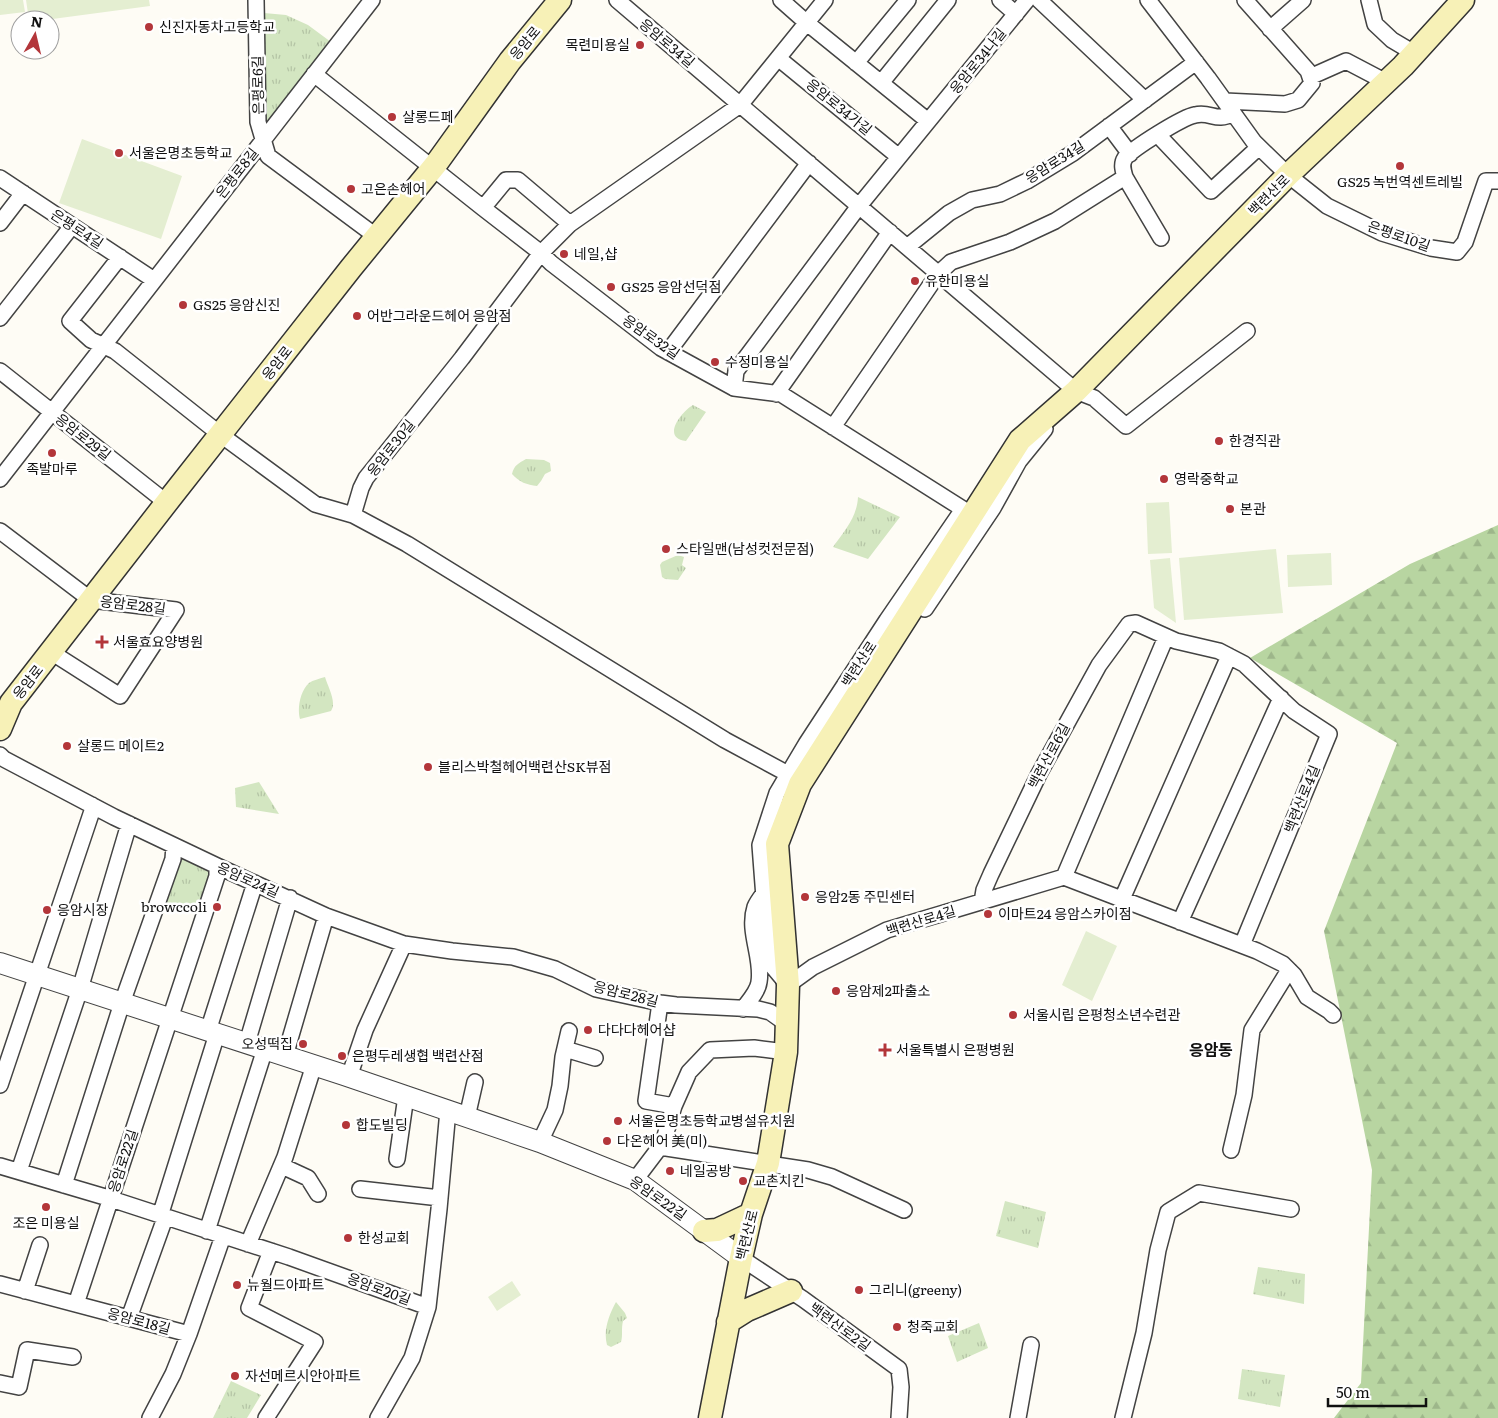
<svg xmlns="http://www.w3.org/2000/svg" width="1498" height="1418" font-family="Literata,'Noto Sans KR',serif">
  <defs>
    <pattern id="forest-firs" width="22" height="20" patternUnits="userSpaceOnUse" patternTransform="scale(1.25)"><rect width="22" height="20" fill="#b8d5a1"/><path d="M5 1l3.5 6h-7zM16 11l3.5 6h-7z" fill="#9db68a"/></pattern>
    <pattern id="park-tufts" width="24" height="20" patternUnits="userSpaceOnUse" patternTransform="scale(1.25)"><rect width="24" height="20" fill="#d3e6c1"/><path d="M3 7l-1-3M5 7V3M7 7l1-3M15 17l-1-3M17 17v-4M19 17l1-3" fill="none" stroke="#b4c4a5"/></pattern>
  </defs>
  <rect width="100%" height="100%" fill="#fefcf5"/>
  <path fill="url(#forest-firs)" d="M 1498,525 L 1498,1418 L 1334,1418 L 1361,1383 L 1372,1170 L 1324,931 L 1397,743 L 1250,658 L 1410,564 Z"/>
  <path fill="url(#park-tufts)" d="M 264,13 L 286,15 L 308,25 L 331,42 L 268,127 L 265,122 Z
    M 693,405 L 706,412 L 686,441 C 661,438 681,412 693,405 Z
    M 526,459 L 544,460 L 550,463 L 551,471 L 545,474 L 541,481 L 537,486 C 527,485 519,482 512,474 C 514,465 519,463 526,459 Z
    M 858,497 L 900,517 L 868,559 L 833,547 C 845,530 857,517 858,497 Z
    M 678,555 L 684,557 L 682,565 L 686,568 L 678,580 L 665,579 L 662,577 L 660,565 L 662,562 Z
    M 325,677 C 328,687 337,702 331,711 L 300,719 C 297,709 300,691 309,683 C 313,680 319,679 325,677 Z
    M 259,782 L 279,814 L 236,807 L 235,788 Z
    M 194,853 L 217,876 L 199,910 L 187,914 L 157,903 L 173,859 Z
    M 1005,1201 L 1046,1212 L 1038,1248 L 996,1236 Z
    M 1258,1267 L 1305,1274 L 1304,1304 L 1253,1294 Z
    M 616,1302 L 625,1313 L 627,1318 L 623,1321 C 621,1329 623,1335 621,1342 L 611,1347 L 607,1345 C 603,1330 609,1315 616,1302 Z
    M 979,1323 L 988,1348 L 957,1362 L 948,1336 Z
    M 1242,1369 L 1285,1375 L 1280,1407 L 1238,1399 Z
    M 231,1381 L 261,1395 L 247,1418 L 213,1418 Z"/>
  <path fill="#e4eed1" d="M 0,0 L 23,0 L 25,12 L 0,15 Z
    M 26,0 L 149,0 L 150,6 L 45,20 L 29,20 Z
    M 82,139 L 182,176 L 161,239 L 59,203 Z
    M 1169,502 L 1172,553 L 1148,554 L 1146,503 Z
    M 1276,549 L 1283,613 L 1184,620 L 1179,558 Z
    M 1331,553 L 1332,585 L 1288,587 L 1287,555 Z
    M 1170,558 L 1176,623 L 1154,608 L 1150,560 Z
    M 1086,931 L 1117,946 L 1092,1001 L 1062,985 Z
    M 512,1281 L 521,1295 L 497,1311 L 488,1297 Z"/>
  <g fill="none" stroke-linecap="round" stroke-linejoin="round">
    <g stroke="#434343" stroke-width="18">
      <path id="minor" d="M 256,0 L 258,122 L 268,156 L 377,237
        M 617,0 L 1076,391 L 1094,398 L 1126,426 L 1247,331
        M 781,0 L 807,23 L 928,121
        M 1000,0 L 1016,14
        M 1039,0 L 1145,100
        M 1148,0 L 1208,78 L 1254,142 L 1288,175 L 1327,206 L 1382,233 L 1431,248 L 1457,252 L 1465,242 L 1486,181 L 1498,181
        M 1369,0 L 1375,24 L 1392,40 L 1414,53
        M 1270,29 L 1303,0
        M 778,58 L 899,157
        M 856,63 L 908,0
        M 314,74 L 483,208 L 541,253 L 551,263 L 661,348 L 734,388 L 781,394 L 963,509
        M 1310,77 L 1346,61 L 1386,82
        M 881,83 L 948,0
        M 1225,101 L 1285,104 L 1298,100 L 1312,83 L 1308,71 L 1245,0
        M 1109,126 L 1130,154
        M 1158,135 L 1211,191 L 1259,147
        M 0,178 L 154,280
        M 483,208 L 506,180 L 518,180 L 570,224
        M 0,223 L 23,193
        M 1161,238 L 1125,177 C 1123,170 1121,164 1125,158 C 1133,148 1183,117 1195,115 C 1211,111 1216,123 1233,113
        M 907,247 L 949,213 L 972,200 L 1000,194 L 1027,181 L 1073,153 L 1196,62
        M 120,257 L 70,321 L 91,340 L 115,351 L 221,435 L 315,504 L 353,515 L 407,544 L 725,740 L 788,774
        M 0,318 L 72,226
        M 668,352 L 809,163
        M 0,371 L 167,503
        M 734,388 L 736,371 L 859,206 L 1027,0
        M 776,394 L 890,232
        M 833,427 L 938,274 L 951,262 L 1010,242 L 1055,221 L 1125,177
        M 0,479 L 372,0
        M 353,515 L 361,488 L 366,478 L 462,358 L 541,253 L 570,224 L 740,105 L 825,0
        M 959,515 L 887,620 L 806,744 L 777,793 L 760,845 L 767,937 L 773,967 L 788,985 L 813,967 L 887,930 L 1064,877 L 1257,951 L 1283,964 L 1294,975 L 1307,997 L 1329,1011 L 1333,1015
        M 0,531 L 91,600 L 176,610 L 120,696 L 51,652
        M 925,609 L 993,508 L 1019,461 L 1045,429
        M 0,755 L 4,759 L 114,817 L 217,866 L 326,916 L 404,944 L 452,951 L 513,957 L 555,969 L 596,989 L 660,1003 L 676,1005 L 758,1009 L 770,1012 L 787,1024
        M 1064,877 L 1166,637
        M 1122,899 L 1229,656
        M 982,902 L 984,890 L 991,874 L 1039,774 L 1099,665 L 1129,624 L 1136,623 L 1176,641 L 1219,651 L 1244,664 L 1294,711 L 1329,734 L 1242,945
        M 1180,922 L 1281,698
        M 660,1003 L 646,1101 L 674,1106
        M 743,1009 C 749,1001 758,991 759,982 C 763,957 747,932 755,907 C 757,902 761,897 764,893
        M 208,1031 L 255,883
        M 247,1043 L 290,898
        M 565,1049 L 595,1058
        M 285,1056 L 326,916
        M 349,1077 L 365,1030 L 404,944
        M 0,1085 L 92,811 L 92,805
        M 467,1117 L 475,1082
        M 540,1142 L 555,1110 L 560,1086 L 563,1057 L 569,1031
        M 660,1147 L 808,1170 L 832,1177 L 904,1210
        M 1231,1150 L 1244,1095 L 1252,1030 L 1289,970
        M 397,1159 L 406,1096
        M 0,1166 L 105,1197 L 289,1257 L 428,1307
        M 282,1166 L 308,1178 L 318,1194
        M 19,1171 L 80,989 L 129,824
        M 635,1180 L 660,1147 L 665,1136 L 674,1106 L 689,1072 L 710,1050 L 754,1048 L 786,1052
        M 64,1185 L 122,1003 L 173,859 L 174,846
        M 360,1189 L 440,1198
        M 160,1216 L 217,1034
        M 207,1231 L 265,1049
        M 248,1244 L 285,1157 L 314,1065
        M 741,1258 L 803,1299 L 899,1369 L 901,1387 L 899,1418
        M 0,1284 L 189,1334
        M 25,1291 L 40,1245
        M 76,1304 L 217,876 L 217,866
        M 129,1318 L 165,1218
        M 0,1383 L 19,1387 L 27,1350 L 73,1357
        M 150,1418 L 173,1374 L 189,1334 L 223,1236
        M 266,1418 L 315,1342 L 249,1308 L 271,1251
        M 378,1418 L 412,1358 L 428,1307 L 439,1209 L 448,1110
        M 1018,1418 L 1031,1345
        M 1123,1418 L 1144,1333 L 1158,1250 L 1168,1212 L 1199,1193 L 1291,1209"/>
    </g>
    <g stroke="#434343" stroke-width="22">
      <path id="tertiary" d="M 0,963 L 344,1075 L 540,1142 L 635,1180 L 741,1258"/>
    </g>
    <g stroke="#323232" stroke-width="25">
      <path id="secondary" d="M 0,729 L 11,703 L 171,497 L 351,268 L 436,164 L 510,61 L 560,0
        M 704,1231 L 717,1230 L 751,1214
        M 728,1322 L 747,1310 L 791,1291
        M 710,1418 L 741,1258 L 751,1214 L 768,1163 L 786,1052 L 788,985 L 777,844 L 800,784 L 1020,440 L 1076,391 L 1288,175 L 1403,66 L 1463,0"/>
    </g>
    <use href="#minor" stroke="#fff" stroke-width="15"/>
    <use href="#tertiary" stroke="#fff" stroke-width="20"/>
    <use href="#secondary" stroke="#f7f1b7" stroke-width="22"/>
  </g>
  <g fill="#b3363a" stroke="#fff" stroke-width="2">
    <circle cx="149" cy="27" r="5"/>
    <circle cx="640" cy="45" r="5"/>
    <circle cx="392" cy="117" r="5"/>
    <circle cx="119" cy="153" r="5"/>
    <circle cx="1400" cy="166" r="5"/>
    <circle cx="351" cy="189" r="5"/>
    <circle cx="564" cy="254" r="5"/>
    <circle cx="915" cy="281" r="5"/>
    <circle cx="611" cy="287" r="5"/>
    <circle cx="183" cy="305" r="5"/>
    <circle cx="357" cy="316" r="5"/>
    <circle cx="715" cy="362" r="5"/>
    <circle cx="1219" cy="441" r="5"/>
    <circle cx="52" cy="453" r="5"/>
    <circle cx="1164" cy="479" r="5"/>
    <circle cx="1230" cy="509" r="5"/>
    <circle cx="666" cy="549" r="5"/>
    <path d="M99.5 634.5h5v5h5v5h-5v5h-5v-5h-5v-5h5z"/>
    <circle cx="67" cy="746" r="5"/>
    <circle cx="428" cy="767" r="5"/>
    <circle cx="805" cy="897" r="5"/>
    <circle cx="217" cy="907" r="5"/>
    <circle cx="47" cy="910" r="5"/>
    <circle cx="988" cy="914" r="5"/>
    <circle cx="836" cy="991" r="5"/>
    <circle cx="1013" cy="1015" r="5"/>
    <circle cx="588" cy="1030" r="5"/>
    <circle cx="303" cy="1044" r="5"/>
    <path d="M882.5 1042.5h5v5h5v5h-5v5h-5v-5h-5v-5h5z"/>
    <circle cx="342" cy="1056" r="5"/>
    <circle cx="618" cy="1121" r="5"/>
    <circle cx="346" cy="1125" r="5"/>
    <circle cx="607" cy="1141" r="5"/>
    <circle cx="670" cy="1171" r="5"/>
    <circle cx="743" cy="1181" r="5"/>
    <circle cx="46" cy="1207" r="5"/>
    <circle cx="348" cy="1238" r="5"/>
    <circle cx="237" cy="1285" r="5"/>
    <circle cx="859" cy="1290" r="5"/>
    <circle cx="897" cy="1327" r="5"/>
    <circle cx="235" cy="1376" r="5"/>
  </g>
  <g text-anchor="middle" stroke-width="5" stroke-linejoin="round" paint-order="stroke">
    <g font-size="14" fill="#101010" stroke="#fff" text-anchor="start">
      <text x="159" y="32">신진자동차고등학교</text>
      <text x="630" y="50" text-anchor="end">목련미용실</text>
      <text x="402" y="122">살롱드페</text>
      <text x="129" y="158">서울은명초등학교</text>
      <text x="1400" y="187" text-anchor="middle">GS25 녹번역센트레빌</text>
      <text x="361" y="194">고은손헤어</text>
      <text x="574" y="259">네일,샵</text>
      <text x="925" y="286">유한미용실</text>
      <text x="621" y="292">GS25 응암선덕점</text>
      <text x="193" y="310">GS25 응암신진</text>
      <text x="367" y="321">어반그라운드헤어 응암점</text>
      <text x="725" y="367">수정미용실</text>
      <text x="1229" y="446">한경직관</text>
      <text x="52" y="474" text-anchor="middle">족발마루</text>
      <text x="1174" y="484">영락중학교</text>
      <text x="1240" y="514">본관</text>
      <text x="676" y="554">스타일맨(남성컷전문점)</text>
      <text x="113" y="647">서울효요양병원</text>
      <text x="77" y="751">살롱드 메이트2</text>
      <text x="438" y="772">블리스박철헤어백련산SK뷰점</text>
      <text x="815" y="902">응암2동 주민센터</text>
      <text x="207" y="912" text-anchor="end">browccoli</text>
      <text x="57" y="915">응암시장</text>
      <text x="998" y="919">이마트24 응암스카이점</text>
      <text x="846" y="996">응암제2파출소</text>
      <text x="1023" y="1020">서울시립 은평청소년수련관</text>
      <text x="598" y="1035">다다다헤어샵</text>
      <text x="293" y="1049" text-anchor="end">오성떡집</text>
      <text x="896" y="1055">서울특별시 은평병원</text>
      <text x="352" y="1061">은평두레생협 백련산점</text>
      <text x="628" y="1126">서울은명초등학교병설유치원</text>
      <text x="356" y="1130">합도빌딩</text>
      <text x="617" y="1146">다온헤어 美(미)</text>
      <text x="680" y="1176">네일공방</text>
      <text x="753" y="1186">교촌치킨</text>
      <text x="46" y="1228" text-anchor="middle">조은 미용실</text>
      <text x="358" y="1243">한성교회</text>
      <text x="247" y="1290">뉴월드아파트</text>
      <text x="869" y="1295">그리니(greeny)</text>
      <text x="907" y="1332">청죽교회</text>
      <text x="245" y="1381">자선메르시안아파트</text>
    </g>
    <g font-size="14" fill="#101010" stroke="#fff">
      <text transform="translate(525 43) rotate(-50)" y="5">응암로</text>
      <text transform="translate(667 43) rotate(40)" y="5">응암로34길</text>
      <text transform="translate(978 61) rotate(-51)" y="5">응암로34나길</text>
      <text transform="translate(258 85) rotate(-91)" y="5">은평로6길</text>
      <text transform="translate(839 107) rotate(39)" y="5">응암로34가길</text>
      <text transform="translate(1055 162) rotate(-32)" y="5">응암로34길</text>
      <text transform="translate(237 173) rotate(-52)" y="5">은평로8길</text>
      <text transform="translate(1269 195) rotate(-45)" y="5">백련산로</text>
      <text transform="translate(77 229) rotate(33)" y="5">은평로4길</text>
      <text transform="translate(1399 236) rotate(19)" y="5">은평로10길</text>
      <text transform="translate(651 337) rotate(35)" y="5">응암로32길</text>
      <text transform="translate(277 363) rotate(-52)" y="5">응암로</text>
      <text transform="translate(83 437) rotate(38)" y="5">응암로29길</text>
      <text transform="translate(391 448) rotate(-52)" y="5">응암로30길</text>
      <text transform="translate(133 605) rotate(7)" y="5">응암로28길</text>
      <text transform="translate(859 664) rotate(-57)" y="5">백련산로</text>
      <text transform="translate(28 682) rotate(-52)" y="5">응암로</text>
      <text transform="translate(1049 756) rotate(-62)" y="5">백련산로6길</text>
      <text transform="translate(1302 799) rotate(-68)" y="5">백련산로4길</text>
      <text transform="translate(248 880) rotate(24)" y="5">응암로24길</text>
      <text transform="translate(921 921) rotate(-17)" y="5">백련산로4길</text>
      <text transform="translate(626 994) rotate(14)" y="5">응암로28길</text>
      <text transform="translate(123 1161) rotate(-72)" y="5">응암로22길</text>
      <text transform="translate(658 1198) rotate(35)" y="5">응암로22길</text>
      <text transform="translate(747 1235) rotate(-76)" y="5">백련산로</text>
      <text transform="translate(379 1289) rotate(20)" y="5">응암로20길</text>
      <text transform="translate(139 1321) rotate(15)" y="5">응암로18길</text>
      <text transform="translate(840 1327) rotate(36)" y="5">백련산로2길</text>
    </g>
    <g font-size="16" font-weight="bold" fill="#101010" stroke="#fff">
      <text x="1211" y="1056">응암동</text>
    </g>
  </g>
  <g transform="translate(35 35) rotate(8)"><circle r="24" fill="#ffffff" stroke="#9f9f9f"/>
  <path d="M0-4L9 19L0 12L-9 19Z" fill="#b3363a"/>
  <text y="-8" font-size="14" font-weight="bold" text-anchor="middle" fill="#101010">N</text>
  </g>
  <path d="M1328 1398v8h98v-8" fill="none" stroke="#101010" stroke-width="2.5"/>
  <text x="1336" y="1398" font-size="15" fill="#101010" stroke="#ffffff" stroke-width="4" paint-order="stroke">50 m</text>
</svg>
